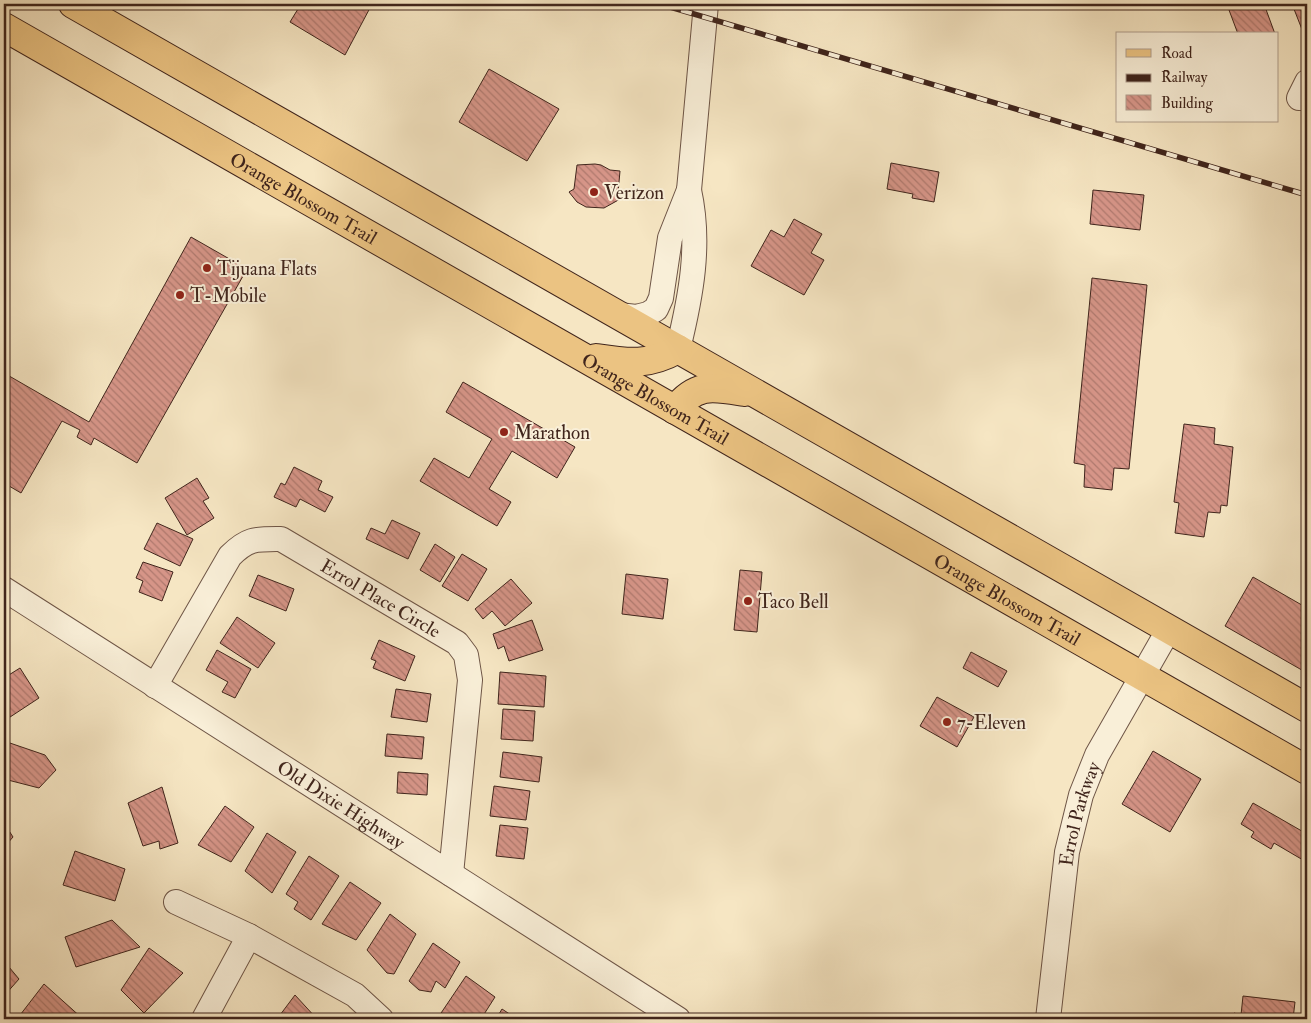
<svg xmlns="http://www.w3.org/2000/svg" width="1311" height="1023" font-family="'IM FELL Double Pica',serif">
  <defs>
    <pattern id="building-back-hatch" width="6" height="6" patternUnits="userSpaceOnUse" patternTransform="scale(1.25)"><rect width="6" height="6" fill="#d69588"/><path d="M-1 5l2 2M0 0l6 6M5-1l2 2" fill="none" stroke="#af796e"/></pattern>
  </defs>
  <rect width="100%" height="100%" fill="#f6e6c3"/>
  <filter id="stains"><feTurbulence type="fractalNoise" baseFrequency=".004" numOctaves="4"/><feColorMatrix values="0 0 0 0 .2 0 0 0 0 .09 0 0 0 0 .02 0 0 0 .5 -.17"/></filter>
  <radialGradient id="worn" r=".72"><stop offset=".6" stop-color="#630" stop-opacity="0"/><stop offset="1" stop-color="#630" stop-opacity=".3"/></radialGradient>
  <path fill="url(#building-back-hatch)" stroke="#40251c" d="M 301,4 L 368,4 L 371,6 L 345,55 L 290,22 Z
    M 1245,4 L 1264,4 L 1275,34 L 1238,34 L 1229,10 Z
    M 1292,4 L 1307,4 L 1307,30 L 1303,32 Z
    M 489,69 L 559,109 L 527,161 L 459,122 Z
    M 891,163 L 939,172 L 934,202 L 912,198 L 913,194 L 887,189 Z
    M 595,164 L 601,165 L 610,170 L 620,171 L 618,193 L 622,198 L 604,208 L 586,207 L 577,202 L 569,192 L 574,189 L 577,165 Z
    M 1093,190 L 1144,195 L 1140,230 L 1090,224 Z
    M 794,219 L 822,234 L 811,253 L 824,260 L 804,295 L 751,266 L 771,230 L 784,237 Z
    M 191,237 L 247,269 L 137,463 L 94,438 L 91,445 L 77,437 L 80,430 L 62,421 L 21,493 L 4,483 L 4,373 L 89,422 Z
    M 1092,278 L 1147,285 L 1129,469 L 1114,468 L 1112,490 L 1084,487 L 1085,465 L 1074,463 Z
    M 463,382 L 575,447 L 557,478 L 512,451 L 489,489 L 511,502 L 497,526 L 420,481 L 434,458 L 469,478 L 492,439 L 446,412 Z
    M 1184,424 L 1215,428 L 1214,444 L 1233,447 L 1227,506 L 1221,505 L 1220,513 L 1208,512 L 1204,537 L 1175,533 L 1179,503 L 1174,502 Z
    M 294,467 L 322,481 L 318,490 L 333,497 L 325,512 L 300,499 L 296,507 L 274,497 L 281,483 L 285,485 Z
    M 197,478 L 209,498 L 203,501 L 214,518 L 187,535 L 165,498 Z
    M 392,520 L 420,533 L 408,559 L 366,539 L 371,528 L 385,534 Z
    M 157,523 L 193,539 L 180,566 L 144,549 Z
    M 435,544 L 455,557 L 440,582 L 420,570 Z
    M 462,554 L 487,569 L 468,601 L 442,586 Z
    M 143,562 L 173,572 L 162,601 L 139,592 L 143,581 L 136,578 Z
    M 740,570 L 762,572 L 757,632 L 734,630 Z
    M 626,574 L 668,579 L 663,619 L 622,614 Z
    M 258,575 L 294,589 L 286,611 L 249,596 Z
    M 1253,577 L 1307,608 L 1307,673 L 1225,626 Z
    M 511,579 L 532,603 L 505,626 L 492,611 L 483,619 L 475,609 Z
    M 237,617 L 275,643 L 258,668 L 220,643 Z
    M 532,620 L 543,650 L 509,661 L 504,646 L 498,649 L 493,634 Z
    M 379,640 L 415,656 L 405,681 L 373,668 L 376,661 L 371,659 Z
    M 217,650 L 251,669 L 235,698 L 222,692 L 228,682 L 206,670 Z
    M 971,652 L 1007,671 L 998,687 L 963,668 Z
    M 20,668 L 39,698 L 4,721 L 4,678 Z
    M 500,672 L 546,676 L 544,707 L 498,704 Z
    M 396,689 L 431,694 L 427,722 L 391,717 Z
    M 937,697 L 974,717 L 957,747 L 920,726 Z
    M 503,709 L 535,711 L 533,741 L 501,739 Z
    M 387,734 L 424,737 L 422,759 L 385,756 Z
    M 4,741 L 45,755 L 56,770 L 39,788 L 4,779 Z
    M 1153,751 L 1201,779 L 1170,832 L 1122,804 Z
    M 503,752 L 542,757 L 539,782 L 500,777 Z
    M 398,772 L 428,774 L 427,795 L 397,793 Z
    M 494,786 L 530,791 L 526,820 L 490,816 Z
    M 162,787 L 178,843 L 160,849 L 159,841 L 143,846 L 128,803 Z
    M 1253,803 L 1307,834 L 1307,852 L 1303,860 L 1274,843 L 1271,849 L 1251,837 L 1254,832 L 1241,824 Z
    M 225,806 L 254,827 L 231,862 L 198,845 Z
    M 4,823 L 13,837 L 6,845 L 4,841 Z
    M 500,825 L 528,828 L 524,859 L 496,856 Z
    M 267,833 L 296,852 L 272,893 L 245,871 Z
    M 75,851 L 125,869 L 115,901 L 63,885 Z
    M 309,856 L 339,876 L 311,920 L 294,909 L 298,902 L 286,894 Z
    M 350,882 L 381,903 L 356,940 L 322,924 Z
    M 390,914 L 416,934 L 394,974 L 387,973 L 367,950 Z
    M 112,920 L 140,947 L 76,967 L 65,937 Z
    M 433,943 L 460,962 L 445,988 L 436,981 L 431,992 L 419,990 L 409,981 Z
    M 149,948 L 183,973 L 144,1013 L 121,990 Z
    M 4,961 L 19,979 L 4,996 Z
    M 466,976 L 495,997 L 481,1019 L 437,1019 Z
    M 44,984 L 83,1019 L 17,1019 Z
    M 295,995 L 317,1019 L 277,1019 Z
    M 1243,996 L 1295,1002 L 1293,1019 L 1233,1019 L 1234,1013 L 1241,1015 Z
    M 502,1009 L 517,1019 L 496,1019 Z"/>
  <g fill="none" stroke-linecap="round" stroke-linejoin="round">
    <g stroke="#6e5546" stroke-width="26">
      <g id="minor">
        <path d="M 1299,98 L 1307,82"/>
        <path d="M 619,315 L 636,317 L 648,314 L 656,309 L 661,298 L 670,238 L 689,190 L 706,4"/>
        <path d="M 678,349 C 691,296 701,244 689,190"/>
        <path id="s1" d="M 4,589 L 678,1019"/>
        <path id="s2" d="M 155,686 L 230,556 C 248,538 256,539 281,539 L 457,643 L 466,655 L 470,680 L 451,874"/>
        <path d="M 176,902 L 249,936 L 355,995 L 381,1019"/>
        <path d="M 204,1019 L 249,936"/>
        <path id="s3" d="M 1048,1019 L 1067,852 L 1081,795 L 1097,755 L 1169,629"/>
      </g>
    </g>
    <g stroke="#40251c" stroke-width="30">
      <g id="major">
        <path d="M 73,4 L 1307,708"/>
        <path id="s4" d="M 4,27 L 1307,770"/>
        <path d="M 596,358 C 629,363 648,366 678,349"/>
        <path d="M 675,410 C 696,382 714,387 745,392"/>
      </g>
    </g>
    <use href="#minor" stroke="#f9efd8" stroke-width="24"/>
    <use href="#major" stroke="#ebc382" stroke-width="28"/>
    <g stroke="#40251c" stroke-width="5.5">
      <path id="rail" d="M 660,4 L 1307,195"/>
    </g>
    <use href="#rail" stroke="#f9efd8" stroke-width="4" stroke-dasharray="11" stroke-linecap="butt"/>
  </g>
  <g fill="#8f2418" stroke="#f9efd8" stroke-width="2">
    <circle cx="594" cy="192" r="5"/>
    <circle cx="207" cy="268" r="5"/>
    <circle cx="180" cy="295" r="5"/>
    <circle cx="504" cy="432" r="5"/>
    <circle cx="748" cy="601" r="5"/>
    <circle cx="947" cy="722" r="5"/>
  </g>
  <g text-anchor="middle" stroke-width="4" stroke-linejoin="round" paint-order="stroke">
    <g font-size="19" fill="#40251c" stroke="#f9efd8" text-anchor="start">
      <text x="604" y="199">Verizon</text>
      <text x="217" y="275">Tijuana Flats</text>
      <text x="190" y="302">T-Mobile</text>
      <text x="514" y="439">Marathon</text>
      <text x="758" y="608">Taco Bell</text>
      <text x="957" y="729">7-Eleven</text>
    </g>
    <g font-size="19" fill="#40251c" stroke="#f9efd8">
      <text dy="7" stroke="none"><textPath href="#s4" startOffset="345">Orange Blossom Trail</textPath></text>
      <text dy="7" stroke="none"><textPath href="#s4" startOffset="750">Orange Blossom Trail</textPath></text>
      <text dy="7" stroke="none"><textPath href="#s2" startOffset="322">Errol Place Circle</textPath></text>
      <text dy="7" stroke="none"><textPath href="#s4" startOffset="1155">Orange Blossom Trail</textPath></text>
      <text dy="7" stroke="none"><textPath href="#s1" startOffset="400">Old Dixie Highway</textPath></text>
      <text dy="7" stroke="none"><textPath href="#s3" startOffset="208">Errol Parkway</textPath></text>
    </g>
  </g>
  <rect width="1311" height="1023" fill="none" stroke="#f6e6c3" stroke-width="20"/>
  <rect x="5" y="5" width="1301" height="1013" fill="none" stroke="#40251c" stroke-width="2.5"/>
  <rect x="10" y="10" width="1291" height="1003" fill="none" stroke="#40251c"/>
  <rect x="1116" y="32" width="162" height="90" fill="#f9efd8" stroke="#af9e8d"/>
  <rect x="1126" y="49" width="25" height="8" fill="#ebc382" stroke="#af9e8d"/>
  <text x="1161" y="58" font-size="15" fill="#40251c">Road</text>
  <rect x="1126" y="74" width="25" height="8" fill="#40251c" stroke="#af9e8d"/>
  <text x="1161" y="82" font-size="15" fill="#40251c">Railway</text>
  <rect x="1126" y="95" width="25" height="15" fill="url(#building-back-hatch)" stroke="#af9e8d"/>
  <text x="1161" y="108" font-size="15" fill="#40251c">Building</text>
  <rect width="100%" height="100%" filter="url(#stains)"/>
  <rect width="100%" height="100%" fill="url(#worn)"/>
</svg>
